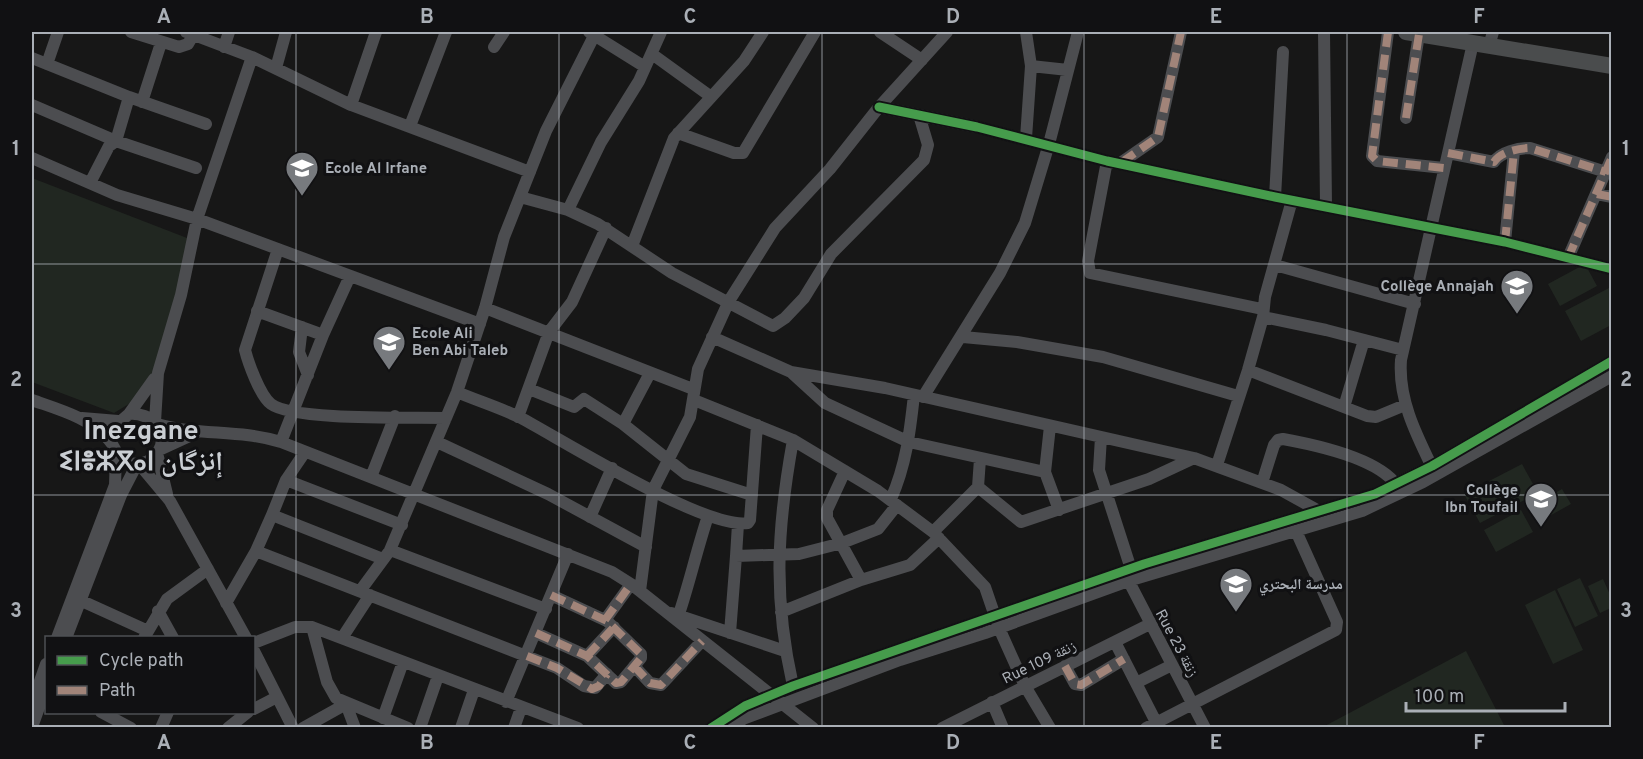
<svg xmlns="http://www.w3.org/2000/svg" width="1643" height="759" font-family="Overpass,'Noto Naskh Arabic','Noto Sans Tifinagh',sans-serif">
  <rect width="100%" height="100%" fill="#171717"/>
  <path fill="#212721" d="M 32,178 L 187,238 L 182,291 L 145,394 L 114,413 L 32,382 Z
    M 1585,264 L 1597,286 L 1560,306 L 1548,284 Z
    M 1611,287 L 1611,325 L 1581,341 L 1565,311 Z
    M 1522,464 L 1538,493 L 1480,523 L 1464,494 Z
    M 1562,489 L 1571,504 L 1544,519 L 1536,504 Z
    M 1521,510 L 1533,532 L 1496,552 L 1484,530 Z
    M 1580,578 L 1598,616 L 1575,627 L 1557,589 Z
    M 1603,579 L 1611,597 L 1611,608 L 1600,613 L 1588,586 Z
    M 1555,590 L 1583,650 L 1553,664 L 1525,605 Z
    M 1466,651 L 1505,727 L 1323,727 Z"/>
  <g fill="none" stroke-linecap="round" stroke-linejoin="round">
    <path stroke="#4c4d50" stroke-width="12" d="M 131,32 L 179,47 L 188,44 L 195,32
      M 186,32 L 252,57 L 351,105 L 530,172
      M 589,32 L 645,67
      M 880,32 L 922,60
      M 1026,32 L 1031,66 L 1068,70
      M 1324,32 L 1326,205
      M 1388,32 L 1372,156 L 1377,161 L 1444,168
      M 1489,46 L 1493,32
      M 224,47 L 229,32
      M 494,47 L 504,32
      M 652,54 L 710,96
      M 32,58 L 129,97 L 206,124
      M 47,64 L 58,32
      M 276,68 L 286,32
      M 142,102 L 161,43
      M 32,105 L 116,141 L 196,168
      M 351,105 L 376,32
      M 879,107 L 977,127 L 1107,161 L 1275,197 L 1505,242 L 1612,269
      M 1406,118 L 1419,34
      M 410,126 L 446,32
      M 678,133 L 734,153 L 743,153 L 815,32
      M 1026,138 L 1031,66
      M 1448,153 L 1494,162 C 1500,152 1519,148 1530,148 L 1606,172
      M 32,158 L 117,195 L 197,219 L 480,324
      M 1107,161 L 1088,261 L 1090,273 L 1262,309
      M 1122,162 L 1158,137 L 1181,32
      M 91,181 L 109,146 L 116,141 L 129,97
      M 1597,194 L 1612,197
      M 520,197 L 568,210 L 598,224 L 672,273 L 773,326 L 785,318 L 804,298 L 831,254 L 924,160 L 928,145 L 919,115
      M 1275,197 L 1283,52
      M 568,210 L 601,142 L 639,81 L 661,32
      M 1505,242 L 1514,151
      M 632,246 L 674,138 L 744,61 L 763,32
      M 278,249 L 245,350 C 248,362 260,396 271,404 C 294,421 411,417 446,418
      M 1568,258 L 1612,157
      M 1275,265 L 1415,304
      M 485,308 L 693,389
      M 257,311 L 323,335
      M 1263,317 L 1326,330 L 1403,350
      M 302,327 L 299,352 L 308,375
      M 712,337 L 791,372 L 885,388 L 1194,458 L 1281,490 L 1319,511
      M 963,337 L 1017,342 L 1103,357 L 1238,396
      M 1248,370 L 1367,416 L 1376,417 L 1405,405
      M 791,372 L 825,403 L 909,442 L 1045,472
      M 529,389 L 574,407 L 584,399 L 623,424 L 686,474 L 752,495
      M 457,392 C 478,401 501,408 521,418 C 564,441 706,530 748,523 L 750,520 L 757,425
      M 923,397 L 1000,273 L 1025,223 L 1049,144 L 1078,32
      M 32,400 C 57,409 91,418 109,440 C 116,447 115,456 125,461 C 137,467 151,463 158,452 C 171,430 150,412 129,414 L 114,427 L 111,441
      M 694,400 L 793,440 L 878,491 L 933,532 L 985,587 L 999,628 L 1025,686 L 1050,728
      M 1344,407 L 1364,340
      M 129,414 L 154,379
      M 518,417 L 549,332 L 572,302 L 606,228
      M 82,418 L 118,421
      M 155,422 L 158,373 L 181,295 L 197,219 L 252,57
      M 157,424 C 199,436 238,429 281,442 L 612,572 L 631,584 L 813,728
      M 623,424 L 650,373
      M 1050,426 L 1045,472 L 1059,510
      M 1101,437 L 1099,470 L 1131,569
      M 281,442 L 323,335 L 350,276
      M 437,442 L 548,494 L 646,547
      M 159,450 L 196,433
      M 305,452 L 286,480 L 272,515 L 383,559
      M 157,453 L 167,494
      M 980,459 L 978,487 L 1021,522 L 1149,479 L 1194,458
      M 139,464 L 170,501 L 246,638
      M 1217,465 L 1248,370 L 1263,317 L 1265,297 L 1292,200
      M 845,471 L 827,510 L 827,518 L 861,580
      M 1434,471 C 1417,436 1398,400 1401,360 L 1473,43
      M 371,477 L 395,416
      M 286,480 L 402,525
      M 1262,483 L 1274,445 L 1278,440 L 1283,439 C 1316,445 1383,459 1399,489
      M 891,499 C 906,465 910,432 914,395
      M 272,515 L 256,551 L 557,668 L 584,686 L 595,688 L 607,674
      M 590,517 L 612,468
      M 738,524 L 736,556 L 799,554 L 842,543 L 878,529 L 897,505
      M 933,532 L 978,487
      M 1125,574 L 1205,728
      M 360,591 L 388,553
      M 640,591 L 653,490 L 690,417 L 698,369 L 729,301 L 775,228 L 830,169 L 879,107 L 947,32
      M 73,597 L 148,631
      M 226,603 L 256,551
      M 546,609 L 390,550 L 457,392 L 485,308 L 504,237 L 546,131 L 596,32
      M 158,611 L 173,638
      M 781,612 L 861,580 L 910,565 L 939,538
      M 671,613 L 785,651
      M 679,614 C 690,581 697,549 708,516
      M 605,620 L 631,584
      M 312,627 L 327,682 L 336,698 L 408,728
      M 536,633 L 587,656 L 616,683 L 621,682 L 641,658 L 641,654 L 607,621 L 551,595
      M 730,633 L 736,556
      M 57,638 L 115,485 L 116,454
      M 66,638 L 121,495 L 137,464
      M 144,638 L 167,599 L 208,569
      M 342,638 L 370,595
      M 1115,642 L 1159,728
      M 254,643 L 295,627 L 312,627 L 578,728
      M 254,651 L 293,728
      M 587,656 L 614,627
      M 634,666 L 650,683 L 661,685 L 702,641
      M 1065,666 L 1075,684 L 1081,685 L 1124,659
      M 1136,683 L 1172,665
      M 793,686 C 773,598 777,528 793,440
      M 506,702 L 568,554
      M 992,702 L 1003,728
      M 32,704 L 46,664
      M 254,709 L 277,697
      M 101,712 L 131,728
      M 383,718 L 403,662
      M 32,727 L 46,688
      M 161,728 L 168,712
      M 228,728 L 248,712
      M 303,728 L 346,704 L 355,728
      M 420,728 L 438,676
      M 461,728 L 474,690
      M 514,728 L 521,708
      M 711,728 L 745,706 L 793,686 L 1144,564 L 1375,494 L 1432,466 L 1612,361
      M 728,728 L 743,719 L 900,660 L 985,633 L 1128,581 L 1362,511 L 1423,482 L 1612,376
      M 942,728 L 1150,624
      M 1146,728 L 1336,630 L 1337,622 L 1296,531"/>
    <path stroke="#4a4c4d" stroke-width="16" d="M 1406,32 L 1612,66"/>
    <path stroke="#a18479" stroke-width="8" stroke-dasharray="15 8" stroke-linecap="butt" d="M 1388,32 L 1372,156 L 1377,161 L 1444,168
      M 1406,118 L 1419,34
      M 1448,153 L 1494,162 C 1500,152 1519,148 1530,148 L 1606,172
      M 1122,162 L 1158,137 L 1181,32
      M 1597,194 L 1612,197
      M 1505,242 L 1514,151
      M 1568,258 L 1612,157
      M 605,620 L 631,584
      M 536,633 L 587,656 L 616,683 L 621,682 L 641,658 L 641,654 L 607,621 L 551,595
      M 527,656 L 557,668 L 592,689 L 599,686 L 607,674
      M 587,656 L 614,627
      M 634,666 L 650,683 L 661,685 L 702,641
      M 1065,666 L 1075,684 L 1081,685 L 1124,659"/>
    <g stroke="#111113" stroke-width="13">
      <path id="cycleway" d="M 879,107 L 977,127 L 1107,161 L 1275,197 L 1505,242 L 1612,269
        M 711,728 L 745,706 L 793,686 L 1144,564 L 1375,494 L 1432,466 L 1612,361"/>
    </g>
    <use href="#cycleway" stroke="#469c4c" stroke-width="9"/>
  </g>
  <path fill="none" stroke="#aaafb6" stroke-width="1.5" stroke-opacity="0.55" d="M 296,32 L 296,728M 559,32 L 559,728M 822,32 L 822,728M 1084,32 L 1084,728M 1347,32 L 1347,728M 32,264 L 1612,264M 32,495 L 1612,495"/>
  <defs>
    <g id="school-pin" transform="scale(1.725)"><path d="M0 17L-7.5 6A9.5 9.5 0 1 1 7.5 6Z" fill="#777a7e" stroke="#111113"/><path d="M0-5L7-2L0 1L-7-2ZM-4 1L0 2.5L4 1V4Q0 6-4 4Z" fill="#fff"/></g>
  </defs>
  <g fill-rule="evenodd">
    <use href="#school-pin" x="302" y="168"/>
    <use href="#school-pin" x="1517" y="286"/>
    <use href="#school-pin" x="389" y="342"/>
    <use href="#school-pin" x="1541" y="499"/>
    <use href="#school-pin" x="1236" y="584"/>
  </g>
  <g text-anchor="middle" stroke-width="6" stroke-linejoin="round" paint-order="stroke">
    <g font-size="15" font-weight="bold" fill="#aaafb6" stroke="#111113" text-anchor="start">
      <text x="325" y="173">Ecole Al Irfane</text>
      <text x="1494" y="291" text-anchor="end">Collège Annajah</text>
      <text x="412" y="338">Ecole Ali<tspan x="412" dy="17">Ben Abi Taleb</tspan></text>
      <text x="1518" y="495" text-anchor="end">Collège<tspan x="1518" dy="17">Ibn Toufail</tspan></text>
      <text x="1259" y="589">مدرسة البحتري</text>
    </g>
    <g font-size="15" fill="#aaafb6" stroke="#111113">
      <text transform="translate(1177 643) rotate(62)" y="5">Rue 23 زنقة</text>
      <text transform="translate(1039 662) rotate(-26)" y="5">Rue 109 زنقة</text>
    </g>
    <g font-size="27" font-weight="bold" fill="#caced3" stroke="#111113">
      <text x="141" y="439">Inezgane<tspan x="141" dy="31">ⵉⵏⴻⵣⴳⴰⵏ إنزگان</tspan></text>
    </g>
  </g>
  <rect width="1643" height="759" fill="none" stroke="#111113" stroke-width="66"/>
  <rect x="45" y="636" width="210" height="78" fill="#111113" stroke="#4e5054" stroke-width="1.5"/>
  <rect x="57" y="656" width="30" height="9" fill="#469c4c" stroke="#4e5054" stroke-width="1.5"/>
  <text x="99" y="666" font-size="18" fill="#aaafb6">Cycle path</text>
  <rect x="57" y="686" width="30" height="9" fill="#a18479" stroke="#4e5054" stroke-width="1.5"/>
  <text x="99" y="696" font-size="18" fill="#aaafb6">Path</text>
  <path d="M1406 702v9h159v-9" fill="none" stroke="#aaafb6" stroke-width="3"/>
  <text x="1415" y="702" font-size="18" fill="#aaafb6" stroke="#111113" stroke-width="4.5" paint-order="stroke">100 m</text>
  <rect x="33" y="33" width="1577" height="693" fill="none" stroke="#aaafb6" stroke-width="2"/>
  <g font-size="20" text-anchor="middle" font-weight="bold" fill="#aaafb6">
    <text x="164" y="23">A</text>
    <text x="427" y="23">B</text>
    <text x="690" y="23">C</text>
    <text x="953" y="23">D</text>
    <text x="1216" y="23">E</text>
    <text x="1479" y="23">F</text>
    <text x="16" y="155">1</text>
    <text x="1626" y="155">1</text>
    <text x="16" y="386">2</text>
    <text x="1626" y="386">2</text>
    <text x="16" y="617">3</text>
    <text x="1626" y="617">3</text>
    <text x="164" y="749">A</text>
    <text x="427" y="749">B</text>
    <text x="690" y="749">C</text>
    <text x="953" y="749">D</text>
    <text x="1216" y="749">E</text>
    <text x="1479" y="749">F</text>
  </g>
</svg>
